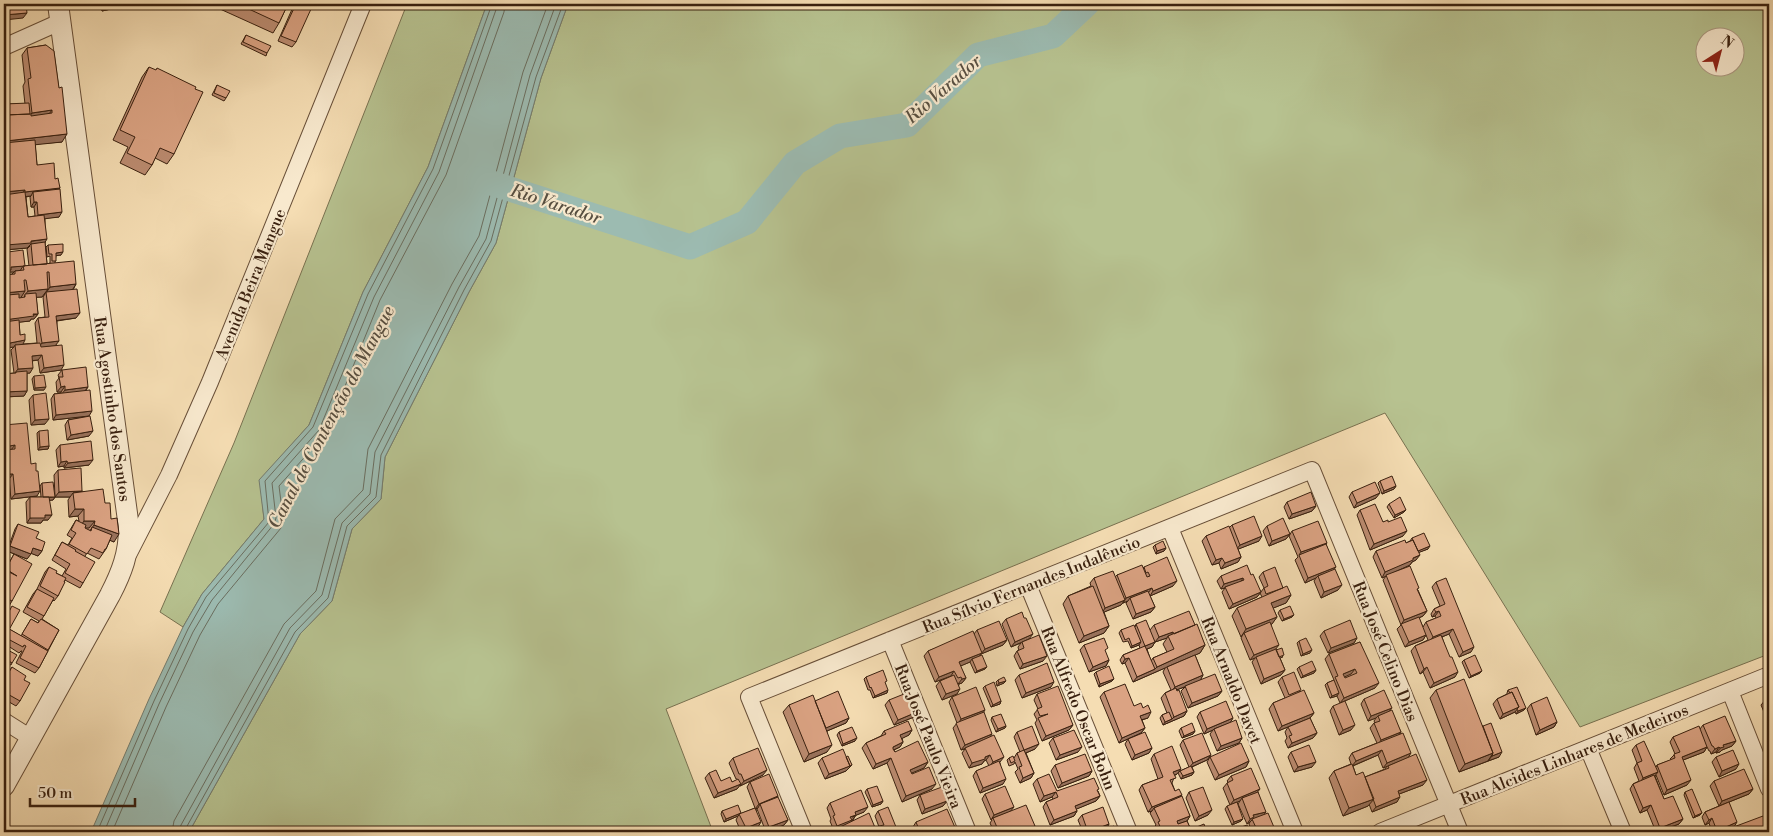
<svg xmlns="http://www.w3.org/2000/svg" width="1773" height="836" font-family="'Libre Bodoni',serif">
  <rect width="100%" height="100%" fill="#f5ddb3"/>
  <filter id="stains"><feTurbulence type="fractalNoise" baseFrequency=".004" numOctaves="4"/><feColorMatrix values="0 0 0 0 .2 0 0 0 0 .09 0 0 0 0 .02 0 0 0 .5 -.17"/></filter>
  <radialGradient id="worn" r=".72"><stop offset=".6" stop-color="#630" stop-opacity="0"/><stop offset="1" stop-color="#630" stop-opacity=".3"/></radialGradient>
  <path fill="#b7c290" stroke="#787150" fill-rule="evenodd" d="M 407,4 L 487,4 L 428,167 L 363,292 L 309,425 L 260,480 L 264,519 L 202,594 L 183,627 L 160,612 L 234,443 Z
    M 568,4 L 1769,4 L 1769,654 L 1580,727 L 1385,413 L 666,709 L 713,832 L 189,832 L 300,634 L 332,601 L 352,529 L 381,499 L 385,457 L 469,292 L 496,243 L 541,78 ZM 1706,38 L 1736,38 L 1736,68 L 1706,68 Z"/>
  <path fill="#9cbbb1" stroke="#747d70" d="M 487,4 L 568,4 L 541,78 L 496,243 L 469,292 L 385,457 L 381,499 L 352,529 L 332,601 L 300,634 L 189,832 L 91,832 L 149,699 L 183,627 L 202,594 L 264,519 L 259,480 L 309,425 L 363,292 L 428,167 Z"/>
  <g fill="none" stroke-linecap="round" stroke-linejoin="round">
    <path stroke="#6a6e60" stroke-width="1" d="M 97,832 L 154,701 L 188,629 L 206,597 L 269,522 L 265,481 L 313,427 L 368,294 L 433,169 L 492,4
      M 104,832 L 159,704 L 193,632 L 212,600 L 274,524 L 276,518 L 272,483 L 319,430 L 374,297 L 439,172 L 498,4
      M 112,832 L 166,707 L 200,635 L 218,604 L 281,528 L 283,518 L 279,486 L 326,433 L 380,300 L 446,175 L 504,12 L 505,4
      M 172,832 L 174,821 L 284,624 L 316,591 L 335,519 L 363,490 L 368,449 L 452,284 L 479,236 L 523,72 L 548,4
      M 179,832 L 181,825 L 290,628 L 322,595 L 342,523 L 370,494 L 375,452 L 459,287 L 486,239 L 530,75 L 556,4
      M 185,832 L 186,828 L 295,632 L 328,598 L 347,526 L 376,497 L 381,455 L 464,290 L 491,241 L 536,77 L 563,4"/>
    <path stroke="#9cbbb1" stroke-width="25" d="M 479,179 L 690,247 L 747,222 L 795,163 L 840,136 L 907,125 L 978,55 L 1053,36 L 1087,4"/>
    <g stroke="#684f38" stroke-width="18">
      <path id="minor" d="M 4,47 L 60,22
        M 1170,528 L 1295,832
        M 129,553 L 169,475 L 210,382 L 363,4
        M 1028,585 L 1129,832
        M 890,640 L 968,832
        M 1730,691 L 1769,789
        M 4,721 L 31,738
        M 1588,748 L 1623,832
        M 804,832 L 749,697 L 1312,470 L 1460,832
        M 1380,832 L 1769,675"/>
    </g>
    <g stroke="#684f38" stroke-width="22">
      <path id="tertiary" d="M 4,786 L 110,595 C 122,572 129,553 129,528 L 58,4"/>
    </g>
    <use href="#minor" stroke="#f8e9ce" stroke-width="16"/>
    <use href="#tertiary" stroke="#f8e9ce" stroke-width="20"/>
  </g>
  <path fill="#bc8c71" stroke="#39200f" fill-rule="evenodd" d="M 100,4 L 112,4 L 112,6 L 111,9 L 102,11 Z
    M 209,4 L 288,4 L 279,23 L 273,33 Z
    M 295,4 L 296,42 L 292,47 L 278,41 L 293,7 Z
    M 246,35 L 267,53 L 266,56 L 241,44 Z
    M 46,45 L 62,142 L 35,144 L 37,165 L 55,179 L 60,188 L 58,190 L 59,217 L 45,218 L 45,243 L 47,264 L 50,263 L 50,256 L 47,257 L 46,247 L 48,245 L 61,255 L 56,255 L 55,263 L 76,284 L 73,290 L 76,318 L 57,321 L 56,345 L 61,370 L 40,373 L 38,360 L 32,361 L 30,373 L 27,373 L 27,391 L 24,396 L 4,397 L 4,374 L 14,373 L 11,350 L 14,347 L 4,348 L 4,275 L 12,274 L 14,272 L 9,272 L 6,255 L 8,252 L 25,266 L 29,266 L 27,249 L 30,246 L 27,248 L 4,250 L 4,104 L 25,104 L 23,86 L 25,82 L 22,55 L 27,48 ZM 31,196 L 30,197 L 31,207 L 34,207 L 35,216 L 28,217 L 26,197 ZM 45,293 L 45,294 L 43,297 L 45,317 L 38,318 L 35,323 L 37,343 L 23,344 L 20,335 L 19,322 L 30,321 L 31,319 L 34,319 L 38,314 L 36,297 L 42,297 Z
    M 149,67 L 174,154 L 167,164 L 155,158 L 152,165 L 145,175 L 120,163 L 128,147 L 113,140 L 142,77 Z
    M 217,85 L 226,98 L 224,101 L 212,95 Z
    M 62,370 L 88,387 L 86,390 L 89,416 L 89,436 L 67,440 L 65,425 L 68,420 L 88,416 L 53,420 L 51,399 L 54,394 L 61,393 L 61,392 L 57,392 L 56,382 L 59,378 L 58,375 Z
    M 34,376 L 44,390 L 34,390 L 32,379 Z
    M 33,395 L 45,424 L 31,425 L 29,400 Z
    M 4,425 L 31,464 L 37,496 L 11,499 L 9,479 L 4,479 Z
    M 39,431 L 49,446 L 48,449 L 38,450 L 37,433 Z
    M 60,445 L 89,465 L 64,468 L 64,466 L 58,467 L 56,450 Z
    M 58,470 L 82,491 L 105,503 L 114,542 L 110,540 L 106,549 L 99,559 L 87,553 L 85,556 L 83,583 L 80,588 L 65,580 L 58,596 L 54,601 L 53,600 L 42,619 L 59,630 L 39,668 L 35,673 L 16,663 L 22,651 L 21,651 L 19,653 L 5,644 L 4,647 L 4,620 L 9,629 L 21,636 L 31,619 L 38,623 L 39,621 L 23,612 L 33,594 L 37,589 L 45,572 L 49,567 L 56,573 L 62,576 L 66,569 L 52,560 L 62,542 L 68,545 L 72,538 L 67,535 L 76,520 L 79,521 L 78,516 L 69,517 L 68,500 L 70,497 L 55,497 L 54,475 Z
    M 1380,481 L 1396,486 L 1394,489 L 1382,494 L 1378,483 Z
    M 42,483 L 55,497 L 53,500 L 49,500 L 48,520 L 43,520 L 41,523 L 27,523 L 26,502 L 30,497 L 41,497 L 40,486 Z
    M 1352,492 L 1376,498 L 1354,508 L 1349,497 Z
    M 1287,502 L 1316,506 L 1312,511 L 1289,519 L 1284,507 Z
    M 1389,504 L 1406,510 L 1404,512 L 1394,518 L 1387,507 Z
    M 1360,510 L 1383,522 L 1388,522 L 1403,536 L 1370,550 L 1357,515 Z
    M 18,524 L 36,538 L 42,551 L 38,556 L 31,553 L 27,559 L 7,551 L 15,529 Z
    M 1232,525 L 1259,541 L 1238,549 L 1241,557 L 1238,562 L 1221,569 L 1219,563 L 1212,565 L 1202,541 L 1206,536 L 1229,528 Z
    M 1267,526 L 1290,534 L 1286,539 L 1269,546 L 1263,531 Z
    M 1292,531 L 1327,543 L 1326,544 L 1334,569 L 1338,590 L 1321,598 L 1314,581 L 1316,578 L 1305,583 L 1295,560 L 1298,557 L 1289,536 Z
    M 1412,538 L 1428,549 L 1419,552 L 1416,560 L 1412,562 L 1410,565 L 1394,572 L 1418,590 L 1427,611 L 1423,616 L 1419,618 L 1423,627 L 1426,622 L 1436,618 L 1435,616 L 1432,617 L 1431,614 L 1434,609 L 1440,606 L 1432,587 L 1436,582 L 1471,652 L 1459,657 L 1449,634 L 1442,637 L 1455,677 L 1430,688 L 1423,672 L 1420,674 L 1411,651 L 1415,646 L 1428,640 L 1426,635 L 1423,640 L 1405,647 L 1397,629 L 1401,625 L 1383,580 L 1386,576 L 1382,578 L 1373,557 L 1376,551 L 1406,543 L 1410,541 Z
    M 1155,545 L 1166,548 L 1164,551 L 1156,554 L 1153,547 Z
    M 14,554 L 12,601 L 9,606 L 4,604 L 4,572 Z
    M 1144,567 L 1173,586 L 1150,596 L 1155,607 L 1151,612 L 1133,619 L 1126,603 L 1128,601 L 1123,603 L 1121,605 L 1104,612 L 1109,626 L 1104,633 L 1079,643 L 1063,604 L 1068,596 L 1091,586 L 1090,583 L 1094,578 L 1115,577 L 1117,575 L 1143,568 Z
    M 1263,572 L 1283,588 L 1291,595 L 1286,603 L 1273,608 L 1277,617 L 1271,625 L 1276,649 L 1283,657 L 1280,658 L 1285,670 L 1281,675 L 1261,684 L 1252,662 L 1255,658 L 1250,660 L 1241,638 L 1242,636 L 1241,637 L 1232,616 L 1237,608 L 1262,597 L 1260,593 L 1264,588 L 1259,577 Z
    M 1251,575 L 1261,592 L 1257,597 L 1229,609 L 1222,592 L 1225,588 L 1221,589 L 1217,581 L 1221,576 Z
    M 1280,610 L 1292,617 L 1282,621 L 1278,613 Z
    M 1006,619 L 1029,639 L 1043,661 L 1020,669 L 1014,656 L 1017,651 L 1019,651 L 1018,647 L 1021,643 L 1011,647 L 1002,624 Z
    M 1136,624 L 1150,630 L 1154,625 L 1195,625 L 1205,645 L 1200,653 L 1195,655 L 1203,675 L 1200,680 L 1222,691 L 1218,696 L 1188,708 L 1181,691 L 1185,687 L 1176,690 L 1187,711 L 1184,716 L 1163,725 L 1160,718 L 1162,715 L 1167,713 L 1161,698 L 1165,693 L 1171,690 L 1163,672 L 1165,668 L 1133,682 L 1125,663 L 1122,664 L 1120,660 L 1123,655 L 1140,648 L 1139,645 L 1131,648 L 1128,641 L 1123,642 L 1119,633 L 1121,630 L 1135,627 ZM 1167,638 L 1163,644 L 1167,652 L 1153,658 L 1151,661 L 1147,649 L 1152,647 L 1155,642 Z
    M 977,630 L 1007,640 L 1003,645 L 981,654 L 980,655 L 985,669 L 975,673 L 970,662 L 960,666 L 966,678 L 962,683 L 959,684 L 957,694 L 942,700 L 936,686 L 940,681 L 951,676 L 935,682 L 924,656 L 928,651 L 974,634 Z
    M 1324,631 L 1357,638 L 1354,643 L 1328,653 L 1320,636 Z
    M 1299,641 L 1310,653 L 1301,656 L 1297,643 Z
    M 1360,642 L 1375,688 L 1340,703 L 1337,696 L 1330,698 L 1325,685 L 1327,683 L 1334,680 L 1325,659 L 1329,654 Z
    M 1084,645 L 1109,660 L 1106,666 L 1089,672 L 1080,650 Z
    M 4,648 L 12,663 L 11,665 L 4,662 Z
    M 1464,660 L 1480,673 L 1469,678 L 1462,662 Z
    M 12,667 L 24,680 L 20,701 L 16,706 L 4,699 L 4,680 Z
    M 1299,667 L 1316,670 L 1314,673 L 1301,678 L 1297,669 Z
    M 1096,672 L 1112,681 L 1099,687 L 1094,674 Z
    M 1019,675 L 1051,687 L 1022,698 L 1015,680 Z
    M 866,677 L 885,683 L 887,693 L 873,698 L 870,690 L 868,690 L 864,679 Z
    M 1282,677 L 1300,692 L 1314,713 L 1310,718 L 1317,733 L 1313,738 L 1288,748 L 1285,741 L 1287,738 L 1285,732 L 1288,727 L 1278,731 L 1269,709 L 1273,703 L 1285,698 L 1278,682 Z
    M 998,680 L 1004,683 L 997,686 L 996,682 Z
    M 985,686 L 1001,701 L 1000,704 L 991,707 L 983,688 Z
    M 1436,690 L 1483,726 L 1499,757 L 1459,772 L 1430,698 Z
    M 1508,690 L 1524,710 L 1516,714 L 1515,712 L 1500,719 L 1493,704 L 1497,699 L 1507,694 L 1507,693 Z
    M 1104,692 L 1134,706 L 1148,718 L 1142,720 L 1145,728 L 1141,733 L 1119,743 L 1100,697 Z
    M 1037,694 L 1073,725 L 1069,730 L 1042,741 L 1035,723 L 1037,720 L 1034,714 L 1038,709 L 1034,700 Z
    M 952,697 L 985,710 L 983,712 L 990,737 L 1000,763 L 1003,784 L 980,793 L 973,776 L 976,771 L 989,766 L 986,760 L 984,761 L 982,764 L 969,768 L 962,753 L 965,749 L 961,750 L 953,728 L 957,723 L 949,702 Z
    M 1769,697 L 1769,724 L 1761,705 L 1767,698 Z
    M 1364,699 L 1390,710 L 1401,732 L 1400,734 L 1408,757 L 1423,785 L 1399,794 L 1397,802 L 1372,812 L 1369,804 L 1368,806 L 1343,816 L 1329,778 L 1334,771 L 1351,764 L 1349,758 L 1352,753 L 1377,743 L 1370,728 L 1374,723 L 1375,723 L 1374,721 L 1376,718 L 1368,721 L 1361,704 ZM 1378,755 L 1383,768 L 1387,766 L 1385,769 L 1365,777 L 1356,775 L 1353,766 Z
    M 889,700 L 917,712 L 914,717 L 894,725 L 885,705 Z
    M 815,701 L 849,718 L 846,723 L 827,731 L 827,752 L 804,762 L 783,712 L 789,705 Z
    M 1531,704 L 1557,722 L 1554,727 L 1536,735 L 1527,709 Z
    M 1333,706 L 1351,730 L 1339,735 L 1330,711 Z
    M 1200,712 L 1233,718 L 1230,722 L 1242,738 L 1239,743 L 1217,751 L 1210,734 L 1213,730 L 1204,734 L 1197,717 Z
    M 992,717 L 1006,726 L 1005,728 L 996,732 L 991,720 Z
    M 1703,725 L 1736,741 L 1732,746 L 1722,750 L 1720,752 L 1716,753 L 1716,752 L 1711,754 L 1710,751 L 1709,751 L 1707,747 L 1704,752 L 1683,760 L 1687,785 L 1664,795 L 1656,775 L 1655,776 L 1664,799 L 1683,819 L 1679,824 L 1658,832 L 1656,832 L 1647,810 L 1640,813 L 1630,789 L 1633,784 L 1639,781 L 1634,768 L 1637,763 L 1632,750 L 1636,745 L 1656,767 L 1657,765 L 1671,760 L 1670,759 L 1675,754 L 1670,742 L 1673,737 L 1700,729 Z
    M 1181,728 L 1195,731 L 1193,734 L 1182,738 L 1179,731 Z
    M 912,730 L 909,735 L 902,738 L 903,742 L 900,747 L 894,750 L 895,752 L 928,762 L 924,768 L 911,773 L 932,789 L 902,802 L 887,763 L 873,769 L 862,748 L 866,743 L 881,736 L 884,731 Z
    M 839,732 L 855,741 L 842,746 L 837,735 Z
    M 1017,732 L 1035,749 L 1026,753 L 1034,773 L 1031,778 L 1020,783 L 1015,772 L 1018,769 L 1015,762 L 1014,764 L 1009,766 L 1007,760 L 1009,758 L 1014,758 L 1017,753 L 1020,752 L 1014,737 Z
    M 1053,738 L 1078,752 L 1056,760 L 1049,743 Z
    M 1128,739 L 1152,748 L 1149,753 L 1132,760 L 1125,744 Z
    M 1183,740 L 1211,755 L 1207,760 L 1192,767 L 1194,772 L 1192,775 L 1181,779 L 1178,773 L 1180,771 L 1189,767 L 1180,745 Z
    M 1291,752 L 1312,767 L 1294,772 L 1288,757 Z
    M 1154,754 L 1177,774 L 1175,775 L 1172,783 L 1175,791 L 1181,797 L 1190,816 L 1187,821 L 1191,830 L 1192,829 L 1207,832 L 1156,832 L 1154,827 L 1156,825 L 1150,813 L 1152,811 L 1148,812 L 1139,790 L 1142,785 L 1158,779 L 1151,759 Z
    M 846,757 L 852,765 L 850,767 L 848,768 L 846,771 L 825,779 L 818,763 L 822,758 Z
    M 1210,757 L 1249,761 L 1246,767 L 1215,780 L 1207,762 Z
    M 1716,757 L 1736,769 L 1719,777 L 1712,762 Z
    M 733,758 L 763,775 L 740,786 L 740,785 L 737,789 L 714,798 L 705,778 L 709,773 L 721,781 L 732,782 L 738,780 L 737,779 L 736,779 L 729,763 Z
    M 1055,765 L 1092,771 L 1089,776 L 1058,788 L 1051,771 Z
    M 1231,776 L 1258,792 L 1264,815 L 1276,832 L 1252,832 L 1249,824 L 1250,822 L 1247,824 L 1238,804 L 1240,801 L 1230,805 L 1223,788 L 1228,782 L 1227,781 Z
    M 1037,779 L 1057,791 L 1098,791 L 1100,796 L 1096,801 L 1076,809 L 1077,811 L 1074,816 L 1050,825 L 1043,807 L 1046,802 L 1053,799 L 1052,797 L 1040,802 L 1033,784 Z
    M 1714,781 L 1753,789 L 1749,794 L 1729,802 L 1734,827 L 1769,832 L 1728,832 L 1731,829 L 1722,832 L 1712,832 L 1709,823 L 1705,825 L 1702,817 L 1705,812 L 1719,806 L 1710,786 Z
    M 750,782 L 778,796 L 777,798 L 788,820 L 784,825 L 766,832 L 757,809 L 758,808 L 756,809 L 758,827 L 745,832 L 741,832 L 736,820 L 738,816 L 724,822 L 721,814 L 722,811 L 740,814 L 755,808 L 747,787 Z
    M 867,789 L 883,801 L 881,804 L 872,807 L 865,792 Z
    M 1189,792 L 1208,815 L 1195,821 L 1186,798 Z
    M 1685,792 L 1702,813 L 1700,815 L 1693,818 L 1684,795 Z
    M 985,794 L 1011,811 L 1032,831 L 1029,832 L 994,832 L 990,823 L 992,820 L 991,820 L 982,799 Z
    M 920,795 L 947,801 L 943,806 L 922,814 L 917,800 Z
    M 830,803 L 864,812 L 856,815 L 853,820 L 851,822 L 874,832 L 833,832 L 834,831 L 830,821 L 831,819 L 827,808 Z
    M 1227,806 L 1241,821 L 1232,825 L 1225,809 Z
    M 878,811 L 898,832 L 875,832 L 879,827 L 875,816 Z
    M 1082,815 L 1109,824 L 1106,829 L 1097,832 L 1083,832 L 1078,820 Z
    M 916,822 L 956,832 L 915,832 L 913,827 Z"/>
  <path fill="#99725c" stroke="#39200f" d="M 112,6 L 111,9 L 102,11 L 103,8 Z
    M 27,13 L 23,18 L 4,20 L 4,15 Z
    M 52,110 L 46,118 L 25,120 L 32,113 Z
    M 67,134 L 62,142 L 4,148 L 4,143 L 6,141 Z
    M 60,188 L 56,193 L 33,192 L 31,196 L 21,197 L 25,192 Z
    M 25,190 L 21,195 L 4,197 L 4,192 Z
    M 34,202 L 37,202 L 34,207 L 31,207 Z
    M 62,212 L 59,217 L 35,220 L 38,215 Z
    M 47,239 L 44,244 L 31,244 L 27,248 L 4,250 L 4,248 L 6,245 Z
    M 63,252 L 61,255 L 54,256 L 56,253 Z
    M 23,266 L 20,271 L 15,271 L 14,272 L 9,272 L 7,275 L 4,275 L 4,270 L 11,267 Z
    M 76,284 L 71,292 L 46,293 L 50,287 Z
    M 48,289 L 42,297 L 24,298 L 25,295 L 28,291 Z
    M 25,291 L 20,299 L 7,295 L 4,300 L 4,293 Z
    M 80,313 L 76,318 L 53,321 L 56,316 Z
    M 38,314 L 34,319 L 31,319 L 30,321 L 4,324 L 4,320 Z
    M 25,340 L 22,346 L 15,345 L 14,347 L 4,348 L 4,346 L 5,344 Z
    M 59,341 L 55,346 L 38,348 L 42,343 Z
    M 42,355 L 38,360 L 28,361 L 32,356 Z
    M 64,365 L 61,370 L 40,373 L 44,368 Z
    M 33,368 L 30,373 L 16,374 L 16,372 L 14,374 L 18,369 Z
    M 65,386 L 61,392 L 57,392 L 61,387 Z
    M 46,387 L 44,390 L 34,390 L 35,388 Z
    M 88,387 L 84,392 L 61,395 L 65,390 Z
    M 27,391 L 24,396 L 4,397 L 4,392 Z
    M 92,411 L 89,416 L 53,420 L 56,415 Z
    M 49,419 L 45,424 L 31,425 L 35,420 Z
    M 93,431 L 89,436 L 67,440 L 71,435 Z
    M 15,445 L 11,450 L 4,451 L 4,447 Z
    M 49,446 L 48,449 L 38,450 L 40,447 Z
    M 93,460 L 89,465 L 64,468 L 68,463 Z
    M 67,461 L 64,466 L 58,467 L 61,462 Z
    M 8,474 L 13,474 L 9,479 L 4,479 Z
    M 1396,486 L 1394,489 L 1382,494 L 1384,491 Z
    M 40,491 L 37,496 L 11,499 L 15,494 Z
    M 82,491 L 73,493 L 70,497 L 55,497 L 59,492 Z
    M 1380,493 L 1376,498 L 1354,508 L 1357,503 Z
    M 55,497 L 53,500 L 42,501 L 43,498 Z
    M 1316,506 L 1312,511 L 1289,519 L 1292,514 Z
    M 75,509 L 84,509 L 78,516 L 69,517 Z
    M 1406,510 L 1404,512 L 1394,518 L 1395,515 Z
    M 45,515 L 52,515 L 48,520 L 43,520 L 41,523 L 27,523 L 30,518 Z
    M 84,521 L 95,521 L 89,528 L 79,528 Z
    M 94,525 L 119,534 L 114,542 L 89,532 Z
    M 1407,531 L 1403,536 L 1370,550 L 1374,544 Z
    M 1290,534 L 1286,539 L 1269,546 L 1272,541 Z
    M 1262,536 L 1259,541 L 1236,550 L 1240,545 Z
    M 1327,543 L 1323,548 L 1299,555 L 1301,552 Z
    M 10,546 L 31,554 L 27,559 L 7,551 Z
    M 1430,546 L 1428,549 L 1415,554 L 1417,551 Z
    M 33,548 L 42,551 L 38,556 L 30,553 Z
    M 1166,548 L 1164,551 L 1156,554 L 1157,551 Z
    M 1420,555 L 1416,560 L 1412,562 L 1410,565 L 1382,578 L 1385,572 Z
    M 1241,557 L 1238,562 L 1221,569 L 1225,563 Z
    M 1222,558 L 1219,563 L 1212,565 L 1216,560 Z
    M 1336,567 L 1332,572 L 1318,576 L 1316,578 L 1305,583 L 1308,578 Z
    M 1243,578 L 1240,583 L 1225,587 L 1225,588 L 1221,589 L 1224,584 Z
    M 1177,581 L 1173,586 L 1150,596 L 1153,591 Z
    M 1342,585 L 1338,590 L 1321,598 L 1324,592 Z
    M 1152,588 L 1148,593 L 1130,598 L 1128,601 L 1123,603 L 1126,598 Z
    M 1261,592 L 1257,597 L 1229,609 L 1233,604 Z
    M 1291,595 L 1286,603 L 1266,611 L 1271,603 Z
    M 1125,600 L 1121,605 L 1102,613 L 1105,608 Z
    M 1155,607 L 1151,612 L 1133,619 L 1136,614 Z
    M 1427,611 L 1423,616 L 1401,625 L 1404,620 Z
    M 1439,611 L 1435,616 L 1432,617 L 1436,612 Z
    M 1294,615 L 1292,617 L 1282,621 L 1284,619 Z
    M 1277,617 L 1272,624 L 1245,635 L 1244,633 L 1241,637 L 1246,629 Z
    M 1109,626 L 1104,633 L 1079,643 L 1084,636 Z
    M 1453,629 L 1449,634 L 1429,642 L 1433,637 Z
    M 1173,632 L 1170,637 L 1168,636 L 1167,638 L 1155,642 L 1159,637 Z
    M 1033,634 L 1029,639 L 1011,647 L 1015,642 Z
    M 1426,635 L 1423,640 L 1405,647 L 1409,642 Z
    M 1357,638 L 1354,643 L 1328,653 L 1331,648 Z
    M 1007,640 L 1003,645 L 981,654 L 985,649 Z
    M 1141,642 L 1139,645 L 1131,648 L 1132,646 Z
    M 1155,642 L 1152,647 L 1142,651 L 1145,646 Z
    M 1205,645 L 1200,653 L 1167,667 L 1165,668 L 1133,682 L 1137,677 L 1155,669 L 1157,667 Z
    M 1279,645 L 1275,650 L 1250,660 L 1254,655 Z
    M 1474,647 L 1471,652 L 1459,657 L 1463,652 Z
    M 1312,650 L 1310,653 L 1301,656 L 1303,654 Z
    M 982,653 L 978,658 L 972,659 L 970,662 L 956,668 L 959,662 Z
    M 1047,656 L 1043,661 L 1020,669 L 1023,664 Z
    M 1129,658 L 1125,663 L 1122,664 L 1125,659 Z
    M 1109,660 L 1106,666 L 1089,672 L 1093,667 Z
    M 987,667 L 985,669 L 975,673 L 977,671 Z
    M 1427,667 L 1423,672 L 1420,674 L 1424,669 Z
    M 1355,669 L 1351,674 L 1340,679 L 1343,674 Z
    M 1285,670 L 1281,675 L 1261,684 L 1264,679 Z
    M 1316,670 L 1314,673 L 1301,678 L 1303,676 Z
    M 954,671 L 951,676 L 935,682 L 939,677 Z
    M 1482,671 L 1480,673 L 1469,678 L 1471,676 Z
    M 1458,672 L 1455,677 L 1430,688 L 1434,683 Z
    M 1203,675 L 1200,681 L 1171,692 L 1175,687 Z
    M 966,678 L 962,683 L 958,684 L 962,679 Z
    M 1114,679 L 1112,681 L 1099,687 L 1100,684 Z
    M 1006,681 L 1004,683 L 997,686 L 999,683 Z
    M 1054,682 L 1051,687 L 1022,698 L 1026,693 Z
    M 1379,683 L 1375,688 L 1340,703 L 1344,698 Z
    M 960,689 L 957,694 L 942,700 L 946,694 Z
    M 888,690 L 887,693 L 873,698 L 875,696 Z
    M 1222,691 L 1218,696 L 1188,708 L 1192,703 Z
    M 1339,693 L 1337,696 L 1330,698 L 1332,696 Z
    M 1001,701 L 1000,704 L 991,707 L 993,705 Z
    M 1519,707 L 1515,712 L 1500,719 L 1503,714 Z
    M 1392,708 L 1388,713 L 1378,716 L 1376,718 L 1368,721 L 1371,716 Z
    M 1526,708 L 1524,710 L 1516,714 L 1518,711 Z
    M 985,710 L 982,715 L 958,724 L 961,719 Z
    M 1187,711 L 1184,716 L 1163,725 L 1165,722 L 1172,719 L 1174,717 Z
    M 917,712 L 914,717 L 894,725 L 898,720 Z
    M 1151,712 L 1148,718 L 1137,721 L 1140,716 Z
    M 1314,713 L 1310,718 L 1278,731 L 1282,726 Z
    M 849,718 L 846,723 L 822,733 L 825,728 Z
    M 1233,718 L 1230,723 L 1214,729 L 1213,730 L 1204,734 L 1207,729 Z
    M 1557,722 L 1554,727 L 1536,735 L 1540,730 Z
    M 1073,725 L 1069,730 L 1042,741 L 1046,736 Z
    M 1355,725 L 1351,730 L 1339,735 L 1343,730 Z
    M 1006,726 L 1005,728 L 996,732 L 998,729 Z
    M 1145,728 L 1141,733 L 1119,743 L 1122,738 Z
    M 912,730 L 909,735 L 897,741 L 900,735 Z
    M 1195,731 L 1193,734 L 1182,738 L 1184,736 Z
    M 1401,732 L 1397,737 L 1378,745 L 1381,740 Z
    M 1317,733 L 1313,738 L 1288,748 L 1292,743 Z
    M 992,734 L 989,739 L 961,750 L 965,745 Z
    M 857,738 L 855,741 L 842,746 L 843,744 Z
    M 1242,738 L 1239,743 L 1217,751 L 1221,746 Z
    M 1736,741 L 1732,746 L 1722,750 L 1720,752 L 1716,753 L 1723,745 Z
    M 903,742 L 900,747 L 889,752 L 893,747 Z
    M 1039,744 L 1035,749 L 1021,755 L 1024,750 Z
    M 832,745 L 827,752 L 804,762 L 809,754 Z
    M 1082,747 L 1078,752 L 1056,760 L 1060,755 Z
    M 1707,747 L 1704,752 L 1678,762 L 1682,757 Z
    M 1719,747 L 1716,752 L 1711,754 L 1715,749 Z
    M 1152,748 L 1149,753 L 1132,760 L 1135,755 Z
    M 1382,750 L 1378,755 L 1352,766 L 1356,761 Z
    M 1502,752 L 1499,757 L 1488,761 L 1492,756 Z
    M 1411,753 L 1408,758 L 1383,768 L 1387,763 Z
    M 1493,753 L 1488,761 L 1459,772 L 1465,764 Z
    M 990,755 L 986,760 L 984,761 L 982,764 L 969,768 L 972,763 Z
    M 1211,755 L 1207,760 L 1189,768 L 1193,763 Z
    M 1004,757 L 1000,762 L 989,767 L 993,762 Z
    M 891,758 L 887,763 L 873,769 L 876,764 Z
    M 1249,761 L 1246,767 L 1215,780 L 1219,775 Z
    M 928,762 L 924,768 L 907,775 L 910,770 Z
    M 1316,762 L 1312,767 L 1294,772 L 1298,767 Z
    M 1739,764 L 1736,769 L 1719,777 L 1722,771 Z
    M 852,765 L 846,771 L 825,779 L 829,774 Z
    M 1181,769 L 1177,774 L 1170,777 L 1173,772 Z
    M 767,770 L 763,775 L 740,786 L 744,781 Z
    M 1092,771 L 1089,776 L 1058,788 L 1062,783 Z
    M 1194,772 L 1192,775 L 1181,779 L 1183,776 Z
    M 1658,772 L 1654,777 L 1640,783 L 1643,778 Z
    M 1034,773 L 1031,778 L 1020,783 L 1023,778 Z
    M 1006,779 L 1003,784 L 980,793 L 983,788 Z
    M 1427,780 L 1423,785 L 1394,796 L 1398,791 Z
    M 1691,780 L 1687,785 L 1664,795 L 1667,790 Z
    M 741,784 L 737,789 L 714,798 L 718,793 Z
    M 936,784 L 932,789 L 902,802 L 906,796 Z
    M 1260,789 L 1256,794 L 1242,798 L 1240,801 L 1230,805 L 1234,800 Z
    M 1753,789 L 1749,794 L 1719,806 L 1722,801 Z
    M 1056,792 L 1052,797 L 1040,802 L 1044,796 Z
    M 1182,795 L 1178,800 L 1154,808 L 1152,811 L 1148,812 L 1152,807 Z
    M 778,796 L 775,801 L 760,804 L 758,808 L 755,809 L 759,804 Z
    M 1100,796 L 1096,801 L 1072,811 L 1075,806 Z
    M 1400,797 L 1397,802 L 1372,812 L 1376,807 Z
    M 1374,799 L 1368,806 L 1343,816 L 1349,808 Z
    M 883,801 L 881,804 L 872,807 L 873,805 Z
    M 947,801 L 943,806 L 922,814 L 925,809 Z
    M 1651,805 L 1647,810 L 1640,813 L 1643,808 Z
    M 868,807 L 864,812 L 852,817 L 856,815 L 848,826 L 838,828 L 836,830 L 834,831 L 837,826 L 855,812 Z
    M 1014,807 L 1010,812 L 993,818 L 991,820 L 994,815 Z
    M 1212,810 L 1208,815 L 1195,821 L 1199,816 Z
    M 1077,811 L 1074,816 L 1050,825 L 1054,820 Z
    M 1266,812 L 1262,817 L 1252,820 L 1250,822 L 1247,824 L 1253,815 Z
    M 741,813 L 738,816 L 724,822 L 726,819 Z
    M 1702,813 L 1700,815 L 1693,818 L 1695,816 Z
    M 1190,816 L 1187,821 L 1173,826 L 1177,821 Z
    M 1712,818 L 1709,823 L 1705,825 L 1709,820 Z
    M 1243,819 L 1241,821 L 1232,825 L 1234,822 Z
    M 1683,819 L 1679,824 L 1657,832 L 1660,828 Z
    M 788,820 L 784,825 L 766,832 L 769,827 Z
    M 761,822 L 758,827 L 745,832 L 743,832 L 746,828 Z
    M 1737,822 L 1734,827 L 1722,832 L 1716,832 L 1717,831 Z
    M 1109,824 L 1106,829 L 1097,832 L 1088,832 Z
    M 1035,826 L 1032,831 L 1029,832 L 1020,832 Z"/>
  <path fill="#dba383" stroke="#39200f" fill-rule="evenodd" d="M 4,4 L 26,4 L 27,13 L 4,15 Z
    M 102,4 L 112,4 L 112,6 L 103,8 Z
    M 238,4 L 288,4 L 279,23 Z
    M 296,4 L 300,4 L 311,9 L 296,42 L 281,36 Z
    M 246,35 L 271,46 L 267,53 L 243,42 Z
    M 46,45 L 54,51 L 59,88 L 62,87 L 67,134 L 6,141 L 4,125 L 4,107 L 5,115 L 31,114 L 31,116 L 52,113 L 52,110 L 32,113 L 28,79 L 31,78 L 27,48 Z
    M 149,67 L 156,70 L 157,68 L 196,87 L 195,89 L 203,92 L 174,154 L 160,148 L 152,165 L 127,153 L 135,137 L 120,130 Z
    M 217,85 L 230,91 L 226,98 L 214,93 Z
    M 29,103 L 30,114 L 5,115 L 4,104 Z
    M 35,140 L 37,165 L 54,163 L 55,179 L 58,178 L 60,188 L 25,192 L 25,190 L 4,192 L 4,143 Z
    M 60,189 L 62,212 L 38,215 L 37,202 L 34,202 L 33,192 Z
    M 25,192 L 28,217 L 44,215 L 47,239 L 31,241 L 31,243 L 6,245 L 4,219 L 8,219 L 4,195 Z
    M 45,242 L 47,264 L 33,265 L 31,244 Z
    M 63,244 L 63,252 L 56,253 L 56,261 L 52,261 L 52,254 L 49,254 L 48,245 Z
    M 23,250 L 25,266 L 11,267 L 11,270 L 4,270 L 4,259 L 9,259 L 8,252 Z
    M 4,255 L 6,255 L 7,259 L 4,259 Z
    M 74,261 L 76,284 L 50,287 L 49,272 L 47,272 L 48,289 L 28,291 L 26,280 L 24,280 L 25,291 L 4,293 L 4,275 L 15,274 L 15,271 L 24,270 L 23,266 Z
    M 77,289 L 80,313 L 56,316 L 59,341 L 42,343 L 38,318 L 49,317 L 46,292 Z
    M 36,293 L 38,314 L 33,314 L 34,316 L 4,320 L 4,299 L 8,299 L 7,295 L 19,294 L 19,298 L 25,297 L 25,294 Z
    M 19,320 L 20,335 L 25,334 L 25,340 L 5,344 L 4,322 Z
    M 40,343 L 41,347 L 62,345 L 64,365 L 44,368 L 42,355 L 32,356 L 33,368 L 18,369 L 15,345 Z
    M 86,367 L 88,387 L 65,390 L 65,386 L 61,387 L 59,377 L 63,377 L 62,370 Z
    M 27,371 L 27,391 L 4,392 L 4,374 L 16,373 L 16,372 Z
    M 44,375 L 46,387 L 35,388 L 34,376 Z
    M 90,390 L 92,411 L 56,415 L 54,394 Z
    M 46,393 L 49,419 L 35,420 L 33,395 Z
    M 90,416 L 93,431 L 71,435 L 68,420 Z
    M 27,423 L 31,464 L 36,463 L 36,471 L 38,471 L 40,491 L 15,494 L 13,474 L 8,474 L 4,450 L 15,449 L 15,445 L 4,447 L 4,425 Z
    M 48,430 L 49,446 L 40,447 L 39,431 Z
    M 91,441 L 93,460 L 68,463 L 67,461 L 61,462 L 60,445 Z
    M 81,468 L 82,491 L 59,492 L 58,470 Z
    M 1392,476 L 1396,486 L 1384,491 L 1380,481 Z
    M 53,482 L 55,497 L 43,497 L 42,483 Z
    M 1375,482 L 1380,493 L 1357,503 L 1352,492 Z
    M 103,489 L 105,503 L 110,503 L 111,519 L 117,518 L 119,534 L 94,525 L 95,521 L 84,521 L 84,509 L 75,509 L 73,493 Z
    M 1311,492 L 1316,506 L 1292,514 L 1287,502 Z
    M 30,497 L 49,497 L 52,515 L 45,515 L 45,518 L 30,518 Z
    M 1400,497 L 1406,510 L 1395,515 L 1389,504 Z
    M 1375,504 L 1383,522 L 1388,520 L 1388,522 L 1401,517 L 1407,531 L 1374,544 L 1360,510 Z
    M 1254,516 L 1262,536 L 1240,545 L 1232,525 Z
    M 1283,518 L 1290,534 L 1272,541 L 1267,526 Z
    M 76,520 L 86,525 L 85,528 L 91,531 L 92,527 L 112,535 L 106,549 L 105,549 L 103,553 L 91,548 L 87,554 L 69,544 L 76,533 L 71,530 Z
    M 1318,521 L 1327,543 L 1301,552 L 1292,531 Z
    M 18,524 L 39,532 L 36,538 L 45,542 L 42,551 L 33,548 L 31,554 L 10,546 Z
    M 1229,526 L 1241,557 L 1225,563 L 1222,558 L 1216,560 L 1206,536 Z
    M 1424,533 L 1430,546 L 1418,551 L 1412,538 Z
    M 1405,540 L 1406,543 L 1413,540 L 1420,555 L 1413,558 L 1413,560 L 1385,572 L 1376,551 Z
    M 1163,541 L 1166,548 L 1157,551 L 1155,545 Z
    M 62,542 L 76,550 L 75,551 L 95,562 L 83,583 L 65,573 L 70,564 L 55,555 Z
    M 1326,544 L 1336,567 L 1308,578 L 1299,555 Z
    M 14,554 L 32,564 L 12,601 L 4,597 L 4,572 L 5,570 L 17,576 L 6,569 Z
    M 1167,557 L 1177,581 L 1153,591 L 1152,588 L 1126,598 L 1117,575 L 1142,565 L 1147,577 L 1150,576 L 1148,572 L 1146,573 L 1144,567 Z
    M 1247,565 L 1251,575 L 1253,574 L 1261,592 L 1233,604 L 1225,587 L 1244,580 L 1243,578 L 1224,584 L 1221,576 Z
    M 1410,566 L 1419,588 L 1417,589 L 1427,611 L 1404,620 L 1386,575 Z
    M 49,567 L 57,571 L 56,573 L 66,578 L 64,582 L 65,582 L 58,596 L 40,586 Z
    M 1275,567 L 1283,588 L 1266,594 L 1264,588 L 1268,586 L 1263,572 Z
    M 1335,569 L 1342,585 L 1324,592 L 1318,576 Z
    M 1113,571 L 1125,600 L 1105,608 L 1094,578 Z
    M 1446,578 L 1474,647 L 1463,652 L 1453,629 L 1433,637 L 1426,622 L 1441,616 L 1439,611 L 1436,612 L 1434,609 L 1445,604 L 1436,582 Z
    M 1093,586 L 1109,626 L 1084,636 L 1068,596 Z
    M 1287,586 L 1291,595 L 1271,603 L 1277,617 L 1246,629 L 1237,608 Z
    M 37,589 L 54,598 L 44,616 L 27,607 Z
    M 1148,591 L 1155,607 L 1136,614 L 1130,598 Z
    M 12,606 L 20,610 L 10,628 L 4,625 L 4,621 Z
    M 1290,606 L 1294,615 L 1284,619 L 1280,610 Z
    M 1189,611 L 1195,625 L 1174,634 L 1173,632 L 1159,637 L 1154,625 Z
    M 1022,612 L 1024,618 L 1026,618 L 1033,634 L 1015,642 L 1006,619 Z
    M 1419,617 L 1426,635 L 1409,642 L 1401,624 Z
    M 31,619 L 38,623 L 41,619 L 59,630 L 48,650 L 22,634 Z
    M 1146,620 L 1155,642 L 1145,646 L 1155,669 L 1137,677 L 1129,658 L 1125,659 L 1123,655 L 1145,646 L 1136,624 Z
    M 1350,620 L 1357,638 L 1331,648 L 1324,631 Z
    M 999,621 L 1007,640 L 985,649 L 977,630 Z
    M 1270,622 L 1279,645 L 1254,655 L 1244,633 Z
    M 1197,624 L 1205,645 L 1157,667 L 1153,658 L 1174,649 L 1168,636 Z
    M 1134,625 L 1141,642 L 1132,646 L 1129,638 L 1125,640 L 1121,630 Z
    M 4,626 L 48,651 L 39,668 L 20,658 L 26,646 L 24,645 L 23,647 L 8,639 L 4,647 Z
    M 973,631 L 982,653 L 959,662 L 966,678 L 962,679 L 961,677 L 958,678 L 954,671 L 939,677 L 928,651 Z
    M 1039,635 L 1047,656 L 1023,664 L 1017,651 L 1024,648 L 1022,642 Z
    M 1441,635 L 1450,657 L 1452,657 L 1458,672 L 1434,683 L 1427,667 L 1424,669 L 1415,646 Z
    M 1104,638 L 1108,648 L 1105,650 L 1109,660 L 1093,667 L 1084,645 Z
    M 1306,638 L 1312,650 L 1303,654 L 1299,641 Z
    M 1360,642 L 1379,683 L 1344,698 L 1335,677 L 1338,676 L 1329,654 ZM 1355,669 L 1357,673 L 1345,678 L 1343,674 Z
    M 4,648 L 17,655 L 12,663 L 4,658 Z
    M 1282,648 L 1284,655 L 1279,657 L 1276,650 Z
    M 1276,649 L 1285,670 L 1264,679 L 1256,657 Z
    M 982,655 L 987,667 L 977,671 L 972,659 Z
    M 1195,655 L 1203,675 L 1175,687 L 1167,667 Z
    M 1475,655 L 1482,671 L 1471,676 L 1464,660 Z
    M 1312,661 L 1316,670 L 1303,676 L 1299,667 Z
    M 1047,663 L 1054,682 L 1026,693 L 1019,675 Z
    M 4,666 L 7,668 L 4,672 L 5,673 L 4,675 Z
    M 1109,666 L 1114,679 L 1100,684 L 1096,672 Z
    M 12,667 L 26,676 L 24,680 L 30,683 L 20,701 L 4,692 L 4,681 Z
    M 883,670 L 887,681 L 885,682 L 888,690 L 875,696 L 871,687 L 870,688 L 866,677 Z
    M 1294,672 L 1301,690 L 1289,695 L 1282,677 Z
    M 1215,674 L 1222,691 L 1192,703 L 1185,686 Z
    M 954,675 L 960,689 L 946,694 L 940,681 Z
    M 1004,677 L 1006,681 L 999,683 L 998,680 Z
    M 1464,679 L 1493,753 L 1465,764 L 1436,690 Z
    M 1334,680 L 1339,693 L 1332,696 L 1327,683 Z
    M 994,682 L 1001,701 L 993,705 L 985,686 Z
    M 1125,684 L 1134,706 L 1141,703 L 1143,708 L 1148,705 L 1151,712 L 1140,716 L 1145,728 L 1122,738 L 1104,692 Z
    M 1058,686 L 1073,725 L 1046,736 L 1038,718 L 1048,714 L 1040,716 L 1037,709 L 1042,707 L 1037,694 Z
    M 976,687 L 985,710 L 961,719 L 952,697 Z
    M 1517,687 L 1526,708 L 1518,711 L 1517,709 L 1519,707 L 1512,692 L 1510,693 L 1508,690 Z
    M 1176,688 L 1177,691 L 1179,690 L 1187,711 L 1174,717 L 1165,693 Z
    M 1304,690 L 1314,713 L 1282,726 L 1273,703 Z
    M 1384,690 L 1392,708 L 1371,716 L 1364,699 Z
    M 838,691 L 849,718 L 826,728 L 815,701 Z
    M 909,692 L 917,712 L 898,720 L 889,700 Z
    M 1512,692 L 1519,707 L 1503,714 L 1497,699 Z
    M 813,695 L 832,745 L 809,754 L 789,705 Z
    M 1547,697 L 1557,722 L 1540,730 L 1531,704 Z
    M 1769,697 L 1769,704 L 1767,698 Z
    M 1226,701 L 1233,718 L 1207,729 L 1200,712 Z
    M 1345,701 L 1355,725 L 1343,730 L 1333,706 Z
    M 1392,710 L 1401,732 L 1381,740 L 1374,723 L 1380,721 L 1378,716 Z
    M 984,712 L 992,734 L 965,745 L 956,723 Z
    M 1169,712 L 1172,719 L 1165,722 L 1162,715 Z
    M 1001,714 L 1006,726 L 998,729 L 992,717 Z
    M 1725,716 L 1736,741 L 1723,745 L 1724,747 L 1720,748 L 1719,747 L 1715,749 L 1713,746 L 1712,746 L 1703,725 Z
    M 1310,718 L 1317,733 L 1292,743 L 1289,736 L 1292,735 L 1288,727 Z
    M 1236,720 L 1242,738 L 1221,746 L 1214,729 Z
    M 908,721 L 912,730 L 900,735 L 903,742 L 893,747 L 893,749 L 895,752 L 918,741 L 928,762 L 910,770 L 912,774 L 929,767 L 936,784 L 906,796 L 891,758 L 876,764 L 866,743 L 886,734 L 884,731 Z
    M 1192,723 L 1195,731 L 1184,736 L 1181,728 Z
    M 1491,723 L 1502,752 L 1492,756 L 1493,753 L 1483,726 Z
    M 1032,726 L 1039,744 L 1024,750 L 1017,732 Z
    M 1699,726 L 1707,747 L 1682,757 L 1691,780 L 1667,790 L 1657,765 L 1675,758 L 1674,754 L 1680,752 L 1673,737 Z
    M 852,727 L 857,738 L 843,744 L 839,732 Z
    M 1074,730 L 1082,747 L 1060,755 L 1053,738 Z
    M 1145,732 L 1152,748 L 1135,755 L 1128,739 Z
    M 1202,733 L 1211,755 L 1193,763 L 1183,740 Z
    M 1403,733 L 1411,753 L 1387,763 L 1382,750 L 1356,761 L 1352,753 Z
    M 994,735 L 1004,757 L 993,762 L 990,755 L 985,757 L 985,759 L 972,763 L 965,748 Z
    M 1644,741 L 1658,772 L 1643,778 L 1637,763 L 1642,761 L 1636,745 Z
    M 1241,743 L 1249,761 L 1219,775 L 1210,757 Z
    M 1309,745 L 1316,762 L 1298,767 L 1291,752 Z
    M 1172,746 L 1181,769 L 1173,772 L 1176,778 L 1170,780 L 1175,791 L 1179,789 L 1182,795 L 1152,807 L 1142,785 L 1163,777 L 1154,754 Z
    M 758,748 L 767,770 L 744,781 L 741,774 L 739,774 L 733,758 Z
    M 843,749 L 850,766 L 829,774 L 822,758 Z
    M 1024,750 L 1034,773 L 1023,778 L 1019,767 L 1022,766 L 1017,753 Z
    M 1733,750 L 1739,764 L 1722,771 L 1716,757 Z
    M 1085,754 L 1092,771 L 1062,783 L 1055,765 Z
    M 1416,754 L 1427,780 L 1398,791 L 1400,797 L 1376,807 L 1365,777 L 1389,768 L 1388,766 Z
    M 848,756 L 852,765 L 850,766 L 846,757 Z
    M 1013,756 L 1015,761 L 1011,763 L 1009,758 Z
    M 999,761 L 1006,779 L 983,788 L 976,771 Z
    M 1352,764 L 1356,775 L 1363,772 L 1374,799 L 1349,808 L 1334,771 Z
    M 1191,766 L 1194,772 L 1183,776 L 1180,771 Z
    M 1251,768 L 1260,789 L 1234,800 L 1227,783 L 1233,780 L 1231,776 Z
    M 1744,769 L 1753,789 L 1722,801 L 1714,781 Z
    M 716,770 L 721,781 L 730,777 L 732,782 L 738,779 L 741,784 L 718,793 L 709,773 Z
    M 769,774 L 778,796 L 759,804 L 750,782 Z
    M 1049,774 L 1057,791 L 1094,778 L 1099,789 L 1097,790 L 1100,796 L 1075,806 L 1077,811 L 1054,820 L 1046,802 L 1058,797 L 1056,792 L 1044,796 L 1037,779 Z
    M 1654,775 L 1664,799 L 1673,796 L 1683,819 L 1660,828 L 1651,805 L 1643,808 L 1633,784 Z
    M 877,786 L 883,801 L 873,805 L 867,789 Z
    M 1005,786 L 1014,807 L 994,815 L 985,794 Z
    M 942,787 L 947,801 L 925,809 L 920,795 Z
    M 1203,787 L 1212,810 L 1199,816 L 1189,792 Z
    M 1692,789 L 1702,813 L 1695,816 L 1685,792 Z
    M 861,790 L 868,807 L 855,812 L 856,815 L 850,817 L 852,820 L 837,826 L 833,816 L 835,815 L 830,803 Z
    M 1258,792 L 1266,812 L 1253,815 L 1254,817 L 1250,819 L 1242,798 Z
    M 1182,796 L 1190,816 L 1177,821 L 1178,824 L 1187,821 L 1192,832 L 1166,832 L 1165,829 L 1162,831 L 1158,822 L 1160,821 L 1154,808 Z
    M 778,797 L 788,820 L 769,827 L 760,804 Z
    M 1237,802 L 1243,819 L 1234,822 L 1227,806 Z
    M 1729,802 L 1737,822 L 1717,831 L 1712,818 L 1709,820 L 1705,812 Z
    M 738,805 L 741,813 L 726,819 L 722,811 Z
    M 1026,805 L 1035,826 L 1020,832 L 999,832 L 993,818 Z
    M 888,807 L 898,832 L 876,832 L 876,831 L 880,830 L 879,826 L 884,825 L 878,811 Z
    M 1103,807 L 1109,824 L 1088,832 L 1082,815 Z
    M 755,808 L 761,822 L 746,828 L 739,814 Z
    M 947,809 L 957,832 L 920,832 L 916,822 Z
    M 869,813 L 876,830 L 871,832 L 834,832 L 834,831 L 838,829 L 838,828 Z
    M 1268,813 L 1276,832 L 1258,832 L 1252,819 Z
    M 1763,816 L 1766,823 L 1768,822 L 1769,825 L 1769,832 L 1733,832 L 1731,828 Z
    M 1204,824 L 1207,832 L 1193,832 L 1192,829 Z
    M 1247,825 L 1250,832 L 1227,832 Z
    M 1114,826 L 1116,832 L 1099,832 Z
    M 1043,827 L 1045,832 L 1031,832 Z
    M 774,829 L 775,832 L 768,832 Z"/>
  <g text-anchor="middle" stroke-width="4.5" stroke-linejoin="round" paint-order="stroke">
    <g font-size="16" fill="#39200f" stroke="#f8e9ce">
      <text transform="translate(250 284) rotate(-68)" y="6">Avenida Beira Mangue</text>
      <text transform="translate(113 409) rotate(82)" y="6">Rua Agostinho dos Santos</text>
      <text transform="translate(1031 584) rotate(-22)" y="6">Rua Sílvio Fernandes Indalêncio</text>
      <text transform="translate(1386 651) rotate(68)" y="6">Rua José Celino Dias</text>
      <text transform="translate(1232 680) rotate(68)" y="6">Rua Arnaldo Davet</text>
      <text transform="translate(1079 708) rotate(68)" y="6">Rua Alfredo Oscar Bohn</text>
      <text transform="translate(929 736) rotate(68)" y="6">Rua José Paulo Vieira</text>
      <text transform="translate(1574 754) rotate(-22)" y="6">Rua Alcides Linhares de Medeiros</text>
    </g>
    <g font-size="18" font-style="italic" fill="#574e40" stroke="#f8e9ce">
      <text transform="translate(943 89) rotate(-41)" y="6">Rio Varador</text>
      <text transform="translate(556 204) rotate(18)" y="6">Rio Varador</text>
      <text transform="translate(331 417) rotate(-62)" y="6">Canal de Contenção do Mangue</text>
    </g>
  </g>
  <rect width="1773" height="836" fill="none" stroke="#f5ddb3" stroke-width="20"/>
  <rect x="5" y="5" width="1763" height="826" fill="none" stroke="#39200f" stroke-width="2.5"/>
  <rect x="10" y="10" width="1753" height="816" fill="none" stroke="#39200f"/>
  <g transform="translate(1720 52) rotate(36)"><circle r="24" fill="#f8e9ce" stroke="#ac9982"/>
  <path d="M0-4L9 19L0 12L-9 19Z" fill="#8f2418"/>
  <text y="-8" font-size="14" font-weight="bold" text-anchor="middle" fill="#39200f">N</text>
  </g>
  <path d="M30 798v8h105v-8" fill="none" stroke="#39200f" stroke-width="2.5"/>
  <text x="38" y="798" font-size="15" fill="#39200f" stroke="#f8e9ce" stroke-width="4" paint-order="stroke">50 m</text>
  <rect width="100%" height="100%" filter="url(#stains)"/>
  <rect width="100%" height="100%" fill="url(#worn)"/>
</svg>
